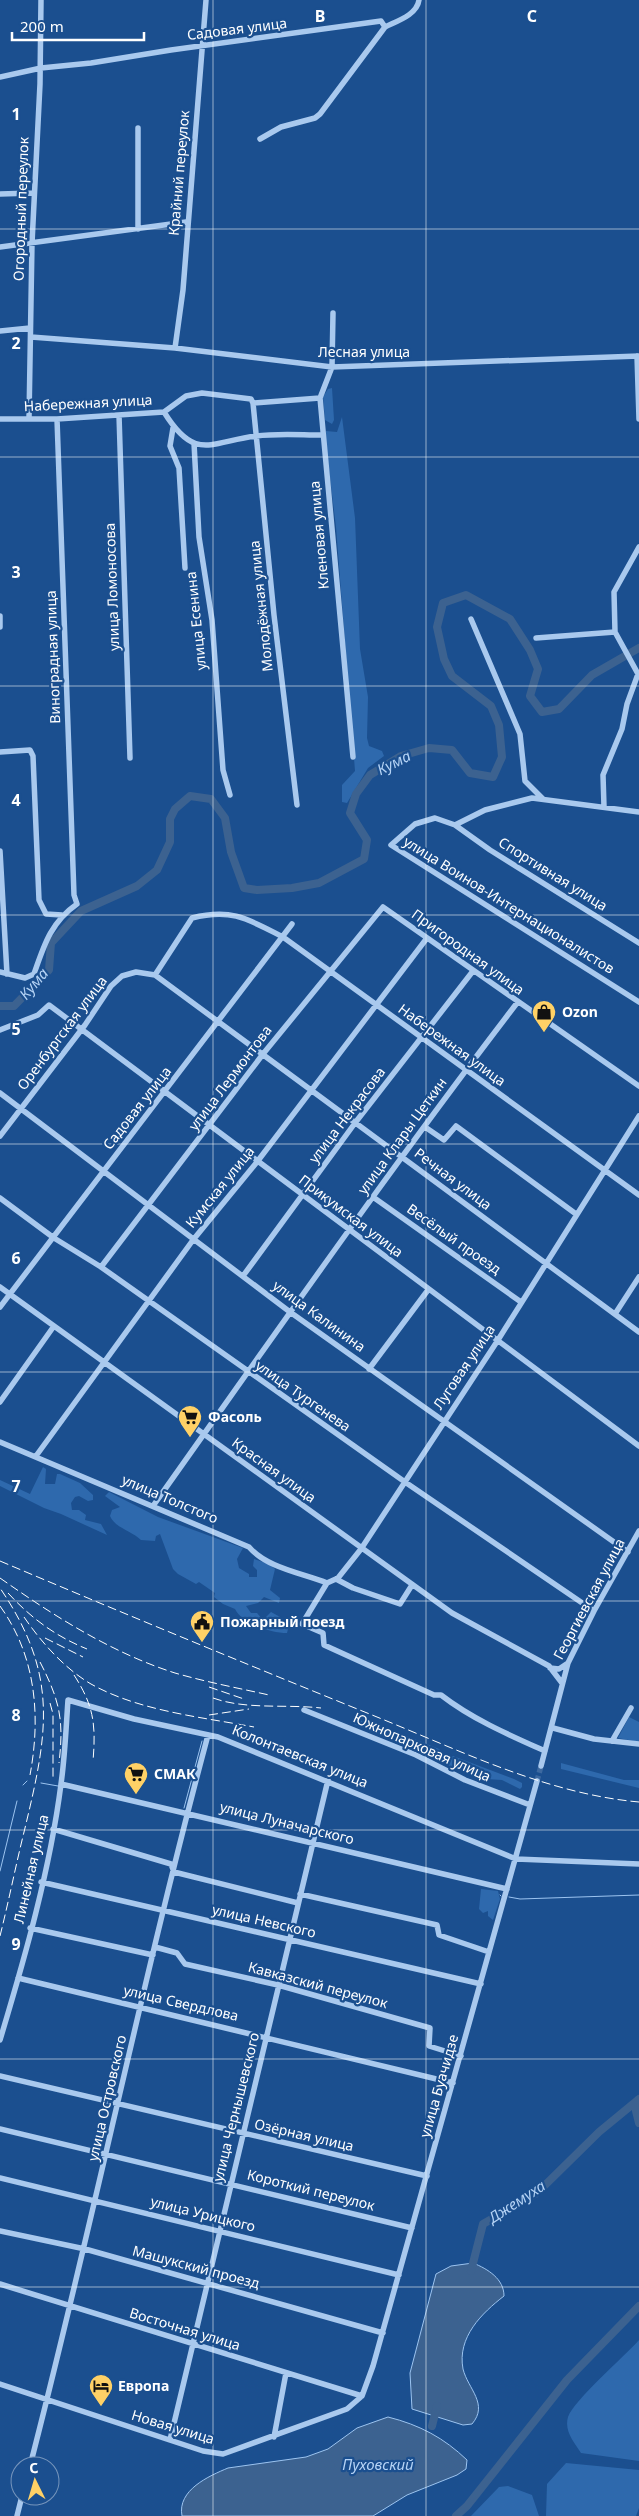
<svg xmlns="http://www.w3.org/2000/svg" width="639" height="2516" font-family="'Noto Sans',sans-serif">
  <rect width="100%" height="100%" fill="#1b4f8f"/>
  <path fill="#2e69ad" d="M 332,388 L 334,420 L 332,424 L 325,420 L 323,397 L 328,389 Z
    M 342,417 L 355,518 L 360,649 L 368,697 L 367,738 L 369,746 L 382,751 L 384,756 L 368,768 L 347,803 L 342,802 L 342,785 L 355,771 L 336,527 L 326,445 L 326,431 L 337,432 Z
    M 43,1467 L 46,1469 L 45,1484 L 55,1484 L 57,1474 L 60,1474 L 80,1483 L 93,1495 L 93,1500 L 88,1501 L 79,1496 L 75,1497 L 71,1503 L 72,1510 L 79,1510 L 86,1515 L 85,1520 L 101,1524 L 107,1535 L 61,1514 L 44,1508 L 0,1486 L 0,1480 L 30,1494 Z
    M 109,1492 L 158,1517 L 243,1548 L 237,1559 L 239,1568 L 249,1574 L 249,1577 L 257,1577 L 257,1570 L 253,1566 L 254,1559 L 269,1564 L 275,1569 L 270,1590 L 280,1598 L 279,1603 L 264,1597 L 258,1603 L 246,1606 L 251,1613 L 257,1613 L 263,1620 L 271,1612 L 282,1618 L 284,1625 L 288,1629 L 287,1633 C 272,1633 242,1624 235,1609 L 223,1604 L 214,1597 L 215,1593 L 199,1582 L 196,1584 L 178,1574 L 173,1569 L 160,1534 L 156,1536 L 155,1541 L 141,1540 C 132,1531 115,1528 110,1516 L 112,1510 L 120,1507 L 105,1496 Z
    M 629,1717 L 639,1722 L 639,1742 L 618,1738 Z
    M 353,1719 L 378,1724 L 439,1749 L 447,1756 L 453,1756 L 514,1779 L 522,1783 L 522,1787 L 520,1789 L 502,1780 L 486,1779 L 453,1768 L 430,1755 L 353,1724 Z
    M 561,1763 L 624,1780 L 639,1780 L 639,1788 L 561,1769 Z
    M 481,1889 L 498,1891 L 500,1899 L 493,1920 L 488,1916 L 488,1911 L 483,1913 L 479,1909 Z
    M 639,2340 L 639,2461 L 581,2453 C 574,2442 564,2431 568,2417 C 575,2399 623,2358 639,2340 Z
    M 566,2463 L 639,2470 L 639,2508 L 636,2516 L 546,2516 L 547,2484 Z
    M 508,2486 L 532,2495 L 539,2516 L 471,2516 L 499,2487 Z"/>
  <path fill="#3c6290" stroke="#9cc4f0" d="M 473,2263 C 488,2269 504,2279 504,2296 C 482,2313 457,2337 463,2369 C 468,2389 489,2404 472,2424 L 463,2425 L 412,2409 L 410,2373 L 436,2274 L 451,2266 Z
    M 388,2417 C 420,2425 444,2438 467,2460 L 466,2469 L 457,2475 L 407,2495 L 373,2516 L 182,2516 C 177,2490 209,2476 228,2468 L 306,2457 L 328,2449 L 357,2428 Z"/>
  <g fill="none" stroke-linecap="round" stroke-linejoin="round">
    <path stroke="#9cc4f0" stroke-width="1" d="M 41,1783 L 58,1786
      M 23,1785 L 27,1781
      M 184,1808 L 202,1741
      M 0,1871 L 17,1801
      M 500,1895 L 501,1896
      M 509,1897 L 520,1899 L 639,1895"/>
    <path stroke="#3c6290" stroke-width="8" d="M 0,1006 L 14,1006 L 49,970 L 51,943 L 81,911 L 137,886 L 157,870 L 170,842 L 170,819 L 175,809 L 190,796 L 211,799 L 225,818 L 231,852 L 244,888 L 257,890 L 292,888 L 319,883 L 364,859 L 367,840 L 350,813 L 356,794 L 370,775 L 401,756 L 429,748 L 452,750 L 470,773 L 493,777 L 502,757 L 499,725 L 491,706 L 452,676 L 444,659 L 437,627 L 443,603 L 466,595 L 510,619 L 530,650 L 538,669 L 530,696 L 542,712 L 559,709 L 592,675 L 639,648
      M 638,2100 L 636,2111 L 639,2123
      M 471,2271 L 483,2224 L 537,2193 L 599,2132 L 639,2099
      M 432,2426 L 437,2406
      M 456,2516 L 467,2506 L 567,2380 L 639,2306"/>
    <path stroke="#3d69a0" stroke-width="5.5" stroke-dasharray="5.5 3" stroke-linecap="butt" d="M 537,1781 L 541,1766"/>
    <path stroke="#a9c9ee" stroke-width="5.5" d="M 385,27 C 397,21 417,15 419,0
      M 0,77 L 41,68 L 91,63 L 171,50 L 381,21 L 385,27
      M 138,128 L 138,229
      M 260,139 L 281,127 L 315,118 L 320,114 L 385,27
      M 0,194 L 33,193
      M 0,247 L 186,222
      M 333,313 L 332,367 L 320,398 L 353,757
      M 0,331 L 30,328
      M 31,337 L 175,348 L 332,367 L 639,356
      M 175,348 L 183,290 L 206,0
      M 637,356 L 639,419
      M 253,403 L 274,615 L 297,805
      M 164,412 C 195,462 210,442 256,436 C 278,433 301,435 322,435
      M 119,415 L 130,758
      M 0,419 L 57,419 L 164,412 L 186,396 L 202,393 L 251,399 L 253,403 L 320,398
      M 29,419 L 32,243 L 40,84 L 41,0
      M 173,428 L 170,446 L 179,468 L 185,568
      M 194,443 L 199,537 L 212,620 L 223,770 L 230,795
      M 0,616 L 0,627
      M 471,619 L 520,734 L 525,781 L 543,799
      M 536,638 L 615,632
      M 0,752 L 30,750 L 33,756 L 39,900 L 46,914 L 62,915
      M 604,807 L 603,775 L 622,729 L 627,704 L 638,674 L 615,632 L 614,592 L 639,547
      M 639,812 L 532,798 L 485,810 L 455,825 L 435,818 L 415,824 L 391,845 L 639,1002
      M 455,825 L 490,850 L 639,943
      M 0,851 L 7,974
      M 0,972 L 25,978 L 34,974 C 44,945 51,922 77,904 L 74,895 L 57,419
      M 155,975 L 639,1332
      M 0,1030 L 38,1015 L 49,1005 L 639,1446
      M 0,1093 L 290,1312 L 628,1552
      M 425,1127 L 444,1140 L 456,1126 L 576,1214
      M 0,1136 L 85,1025 L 111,986 L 122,976 L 136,972 L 155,975 L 192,918 C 232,908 248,919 283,937 L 639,1195
      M 373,1197 L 521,1302
      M 0,1198 L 54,1238 L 101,1267 L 405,1482 L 594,1611
      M 101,1267 L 263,1054 L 383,907 L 639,1086
      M 243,1276 L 355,1123 L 473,971
      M 0,1287 L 452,1613 L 549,1666 L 562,1683
      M 0,1307 L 292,924
      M 615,1314 L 639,1277
      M 369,1369 L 428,1290
      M 0,1402 L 54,1326
      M 0,1442 L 249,1547 C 267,1568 302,1573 327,1583
      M 36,1456 L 193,1240 L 257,1162 L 427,938
      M 153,1506 C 273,1337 391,1167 517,1003
      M 336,1579 L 353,1588 L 400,1604 L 412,1585
      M 550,1668 L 559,1669 L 568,1663
      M 304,1710 L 416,1755 L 465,1780 L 530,1805
      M 553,1728 L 594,1739 L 639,1744
      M 612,1741 L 631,1708
      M 545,1751 C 509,1735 472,1719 441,1695 L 434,1695 L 324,1645 L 323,1633 L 302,1624 L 327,1583 L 338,1578 L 361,1549 L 498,1340 L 639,1116
      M 541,1766 L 568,1663 L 594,1611 L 639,1531
      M 61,1784 L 507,1889
      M 53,1829 L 171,1864 L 174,1872 L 298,1903
      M 41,1882 L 481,1984
      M 300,1894 L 437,1925 L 439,1935 L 489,1952
      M 30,1928 L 153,1955
      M 155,1947 L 177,1953 L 185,1964 L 278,1985 L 430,2028 L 429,2046 L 461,2056
      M 18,1978 L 453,2083
      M 0,2040 C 25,1957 50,1870 61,1784 C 65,1756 66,1728 68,1700 L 134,1719 L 218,1737 L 516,1859 L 639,1864
      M 0,2076 L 427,2176
      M 0,2129 L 412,2228
      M 0,2178 L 399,2275
      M 0,2231 L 85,2249 L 383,2333
      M 0,2284 L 362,2396
      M 0,2384 L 203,2451 L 223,2454 L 347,2409 L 362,2396 L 373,2366 L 537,1781
      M 274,2437 L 286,2373
      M 170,2440 L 328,1780
      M 30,2466 C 93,2223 143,1977 208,1735
      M 17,2516 L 22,2496"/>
    <path stroke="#fff" stroke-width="1" stroke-dasharray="9 4" stroke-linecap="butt" d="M 0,1561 C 125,1614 251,1666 377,1717 C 461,1751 548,1794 639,1802
      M 0,1578 C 54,1616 112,1653 175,1673 C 206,1682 238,1688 269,1695
      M 8,1593 C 31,1618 55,1636 87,1649
      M 0,1606 C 36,1656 41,1716 30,1775
      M 24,1617 C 41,1642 65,1669 91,1684 C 139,1711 201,1717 254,1727
      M 45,1638 L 83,1657
      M 40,1662 C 60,1701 64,1720 59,1763
      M 74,1675 C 94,1706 96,1725 93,1761
      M 209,1687 L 244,1699
      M 213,1698 C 246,1710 286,1704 321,1708
      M 50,1703 L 53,1714 L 53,1778
      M 209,1715 L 249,1709
      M 0,1936 C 9,1900 16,1864 25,1828 C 48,1732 59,1675 0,1588"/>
  </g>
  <path fill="none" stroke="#fff" stroke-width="1" stroke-opacity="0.55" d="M 213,0 L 213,2516M 426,0 L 426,2516M 0,229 L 639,229M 0,457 L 639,457M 0,686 L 639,686M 0,915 L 639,915M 0,1144 L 639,1144M 0,1372 L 639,1372M 0,1601 L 639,1601M 0,1830 L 639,1830M 0,2059 L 639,2059M 0,2287 L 639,2287"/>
  <defs>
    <g id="shop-pin" transform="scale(1.25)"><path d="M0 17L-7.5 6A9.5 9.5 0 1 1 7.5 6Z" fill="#ffd166" stroke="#1b4f8f"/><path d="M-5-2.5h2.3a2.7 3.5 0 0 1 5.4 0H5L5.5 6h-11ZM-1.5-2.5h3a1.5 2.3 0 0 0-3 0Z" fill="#111"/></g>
    <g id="supermarket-pin" transform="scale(1.25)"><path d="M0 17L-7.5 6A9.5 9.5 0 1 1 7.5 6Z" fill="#ffd166" stroke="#1b4f8f"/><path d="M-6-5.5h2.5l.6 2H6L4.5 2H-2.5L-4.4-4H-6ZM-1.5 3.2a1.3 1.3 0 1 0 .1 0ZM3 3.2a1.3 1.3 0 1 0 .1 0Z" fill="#111"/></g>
    <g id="civic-pin" transform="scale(1.25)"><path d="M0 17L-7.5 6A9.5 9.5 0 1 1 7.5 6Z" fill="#ffd166" stroke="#1b4f8f"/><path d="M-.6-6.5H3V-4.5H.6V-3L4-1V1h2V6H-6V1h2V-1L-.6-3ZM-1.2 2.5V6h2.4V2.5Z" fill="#111"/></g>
    <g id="hotel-pin" transform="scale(1.25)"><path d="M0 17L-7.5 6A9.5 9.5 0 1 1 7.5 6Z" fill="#ffd166" stroke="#1b4f8f"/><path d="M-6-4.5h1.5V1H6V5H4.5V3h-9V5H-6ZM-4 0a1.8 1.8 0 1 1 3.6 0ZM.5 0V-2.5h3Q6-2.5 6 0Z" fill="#111"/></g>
  </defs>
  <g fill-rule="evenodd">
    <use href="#shop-pin" x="544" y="1012"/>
    <use href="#supermarket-pin" x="190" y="1417"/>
    <use href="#civic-pin" x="202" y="1622"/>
    <use href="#supermarket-pin" x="136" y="1774"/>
    <use href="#hotel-pin" x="101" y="2386"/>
  </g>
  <g text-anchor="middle" stroke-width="4.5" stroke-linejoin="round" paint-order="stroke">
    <g font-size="14" fill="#fff" stroke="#1b4f8f">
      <text transform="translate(237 29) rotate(-7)" y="5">Садовая улица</text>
      <text transform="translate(179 173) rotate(-85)" y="5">Крайний переулок</text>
      <text transform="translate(21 209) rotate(-88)" y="5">Огородный переулок</text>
      <text x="364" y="357">Лесная улица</text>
      <text transform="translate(88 403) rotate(-3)" y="5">Набережная улица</text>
      <text transform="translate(319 535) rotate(-95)" y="5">Кленовая улица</text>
      <text transform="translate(112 587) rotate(-92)" y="5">улица Ломоносова</text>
      <text transform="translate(261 606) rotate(-96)" y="5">Молодёжная улица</text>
      <text transform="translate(196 621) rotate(-96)" y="5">улица Есенина</text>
      <text transform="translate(53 657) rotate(-92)" y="5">Виноградная улица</text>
      <text transform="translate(553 874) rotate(32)" y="5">Спортивная улица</text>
      <text transform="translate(509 905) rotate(32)" y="5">улица Воинов-Интернационалистов</text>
      <text transform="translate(468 952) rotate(36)" y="5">Пригородная улица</text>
      <text transform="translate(62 1033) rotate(-53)" y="5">Оренбургская улица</text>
      <text transform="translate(452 1045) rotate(36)" y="5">Набережная улица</text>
      <text transform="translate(230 1078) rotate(-53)" y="5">улица Лермонтова</text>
      <text transform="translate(137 1108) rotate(-52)" y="5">Садовая улица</text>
      <text transform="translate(347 1115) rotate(-53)" y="5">улица Некрасова</text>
      <text transform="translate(402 1136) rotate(-54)" y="5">улица Клары Цеткин</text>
      <text transform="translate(453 1179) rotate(37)" y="5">Речная улица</text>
      <text transform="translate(220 1187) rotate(-51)" y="5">Кумская улица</text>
      <text transform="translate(351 1216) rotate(37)" y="5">Прикумская улица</text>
      <text transform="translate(454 1239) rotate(35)" y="5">Весёлый проезд</text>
      <text transform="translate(319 1316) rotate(36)" y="5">улица Калинина</text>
      <text transform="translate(464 1367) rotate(-56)" y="5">Луговая улица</text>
      <text transform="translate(303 1396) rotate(35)" y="5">улица Тургенева</text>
      <text transform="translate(274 1470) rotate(36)" y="5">Красная улица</text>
      <text transform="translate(170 1499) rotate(23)" y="5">улица Толстого</text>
      <text transform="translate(589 1599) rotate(-62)" y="5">Георгиевская улица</text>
      <text transform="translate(422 1747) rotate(24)" y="5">Южнопарковая улица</text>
      <text transform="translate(300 1756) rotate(22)" y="5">Колонтаевская улица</text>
      <text transform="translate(287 1823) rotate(14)" y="5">улица Луначарского</text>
      <text transform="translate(31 1869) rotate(-77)" y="5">Линейная улица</text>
      <text transform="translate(264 1921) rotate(13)" y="5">улица Невского</text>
      <text transform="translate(318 1985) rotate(15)" y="5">Кавказский переулок</text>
      <text transform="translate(181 2003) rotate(13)" y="5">улица Свердлова</text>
      <text transform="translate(439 2086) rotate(-74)" y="5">улица Буачидзе</text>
      <text transform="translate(107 2098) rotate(-77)" y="5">улица Островского</text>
      <text transform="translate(236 2107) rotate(-76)" y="5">улица Чернышевского</text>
      <text transform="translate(304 2135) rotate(13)" y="5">Озёрная улица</text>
      <text transform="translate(311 2190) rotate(14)" y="5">Короткий переулок</text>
      <text transform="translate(203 2214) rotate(14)" y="5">улица Урицкого</text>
      <text transform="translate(196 2267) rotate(15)" y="5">Машукский проезд</text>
      <text transform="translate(185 2329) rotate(17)" y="5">Восточная улица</text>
      <text transform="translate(173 2427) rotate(17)" y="5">Новая улица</text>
    </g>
    <g font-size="14" font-weight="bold" fill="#fff" stroke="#1b4f8f" text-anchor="start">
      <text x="562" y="1017">Ozon</text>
      <text x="208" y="1422">Фасоль</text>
      <text x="220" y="1627">Пожарный поезд</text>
      <text x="154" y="1779">СМАК</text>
      <text x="118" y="2391">Европа</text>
    </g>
    <g font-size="15" font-style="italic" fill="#b5d3f5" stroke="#1b4f8f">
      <text transform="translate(394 763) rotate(-27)" y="5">Кума</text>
      <text transform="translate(34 984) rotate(-50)" y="5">Кума</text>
      <text transform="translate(517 2202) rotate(-33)" y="5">Джемуха</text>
      <text x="378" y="2470">Пуховский</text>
    </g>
  </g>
  <g font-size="16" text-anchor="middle" font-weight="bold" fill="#fff" stroke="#1b4f8f" stroke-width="4.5" stroke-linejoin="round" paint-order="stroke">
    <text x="320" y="22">B</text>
    <text x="532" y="22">C</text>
    <text x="16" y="120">1</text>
    <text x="16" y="349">2</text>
    <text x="16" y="578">3</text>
    <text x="16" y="806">4</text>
    <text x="16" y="1035">5</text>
    <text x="16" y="1264">6</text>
    <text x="16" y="1492">7</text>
    <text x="16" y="1721">8</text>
    <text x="16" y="1950">9</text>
  </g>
  <g transform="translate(35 2481) rotate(355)"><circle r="24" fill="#1b4f8f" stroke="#7695bc"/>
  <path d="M0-4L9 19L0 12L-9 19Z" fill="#ffd166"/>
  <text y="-8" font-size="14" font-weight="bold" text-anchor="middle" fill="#ffffff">С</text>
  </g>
  <path d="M12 32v8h132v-8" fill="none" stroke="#ffffff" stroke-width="2.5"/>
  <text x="20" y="32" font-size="15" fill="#ffffff" stroke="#1b4f8f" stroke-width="4" paint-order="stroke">200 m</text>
</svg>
